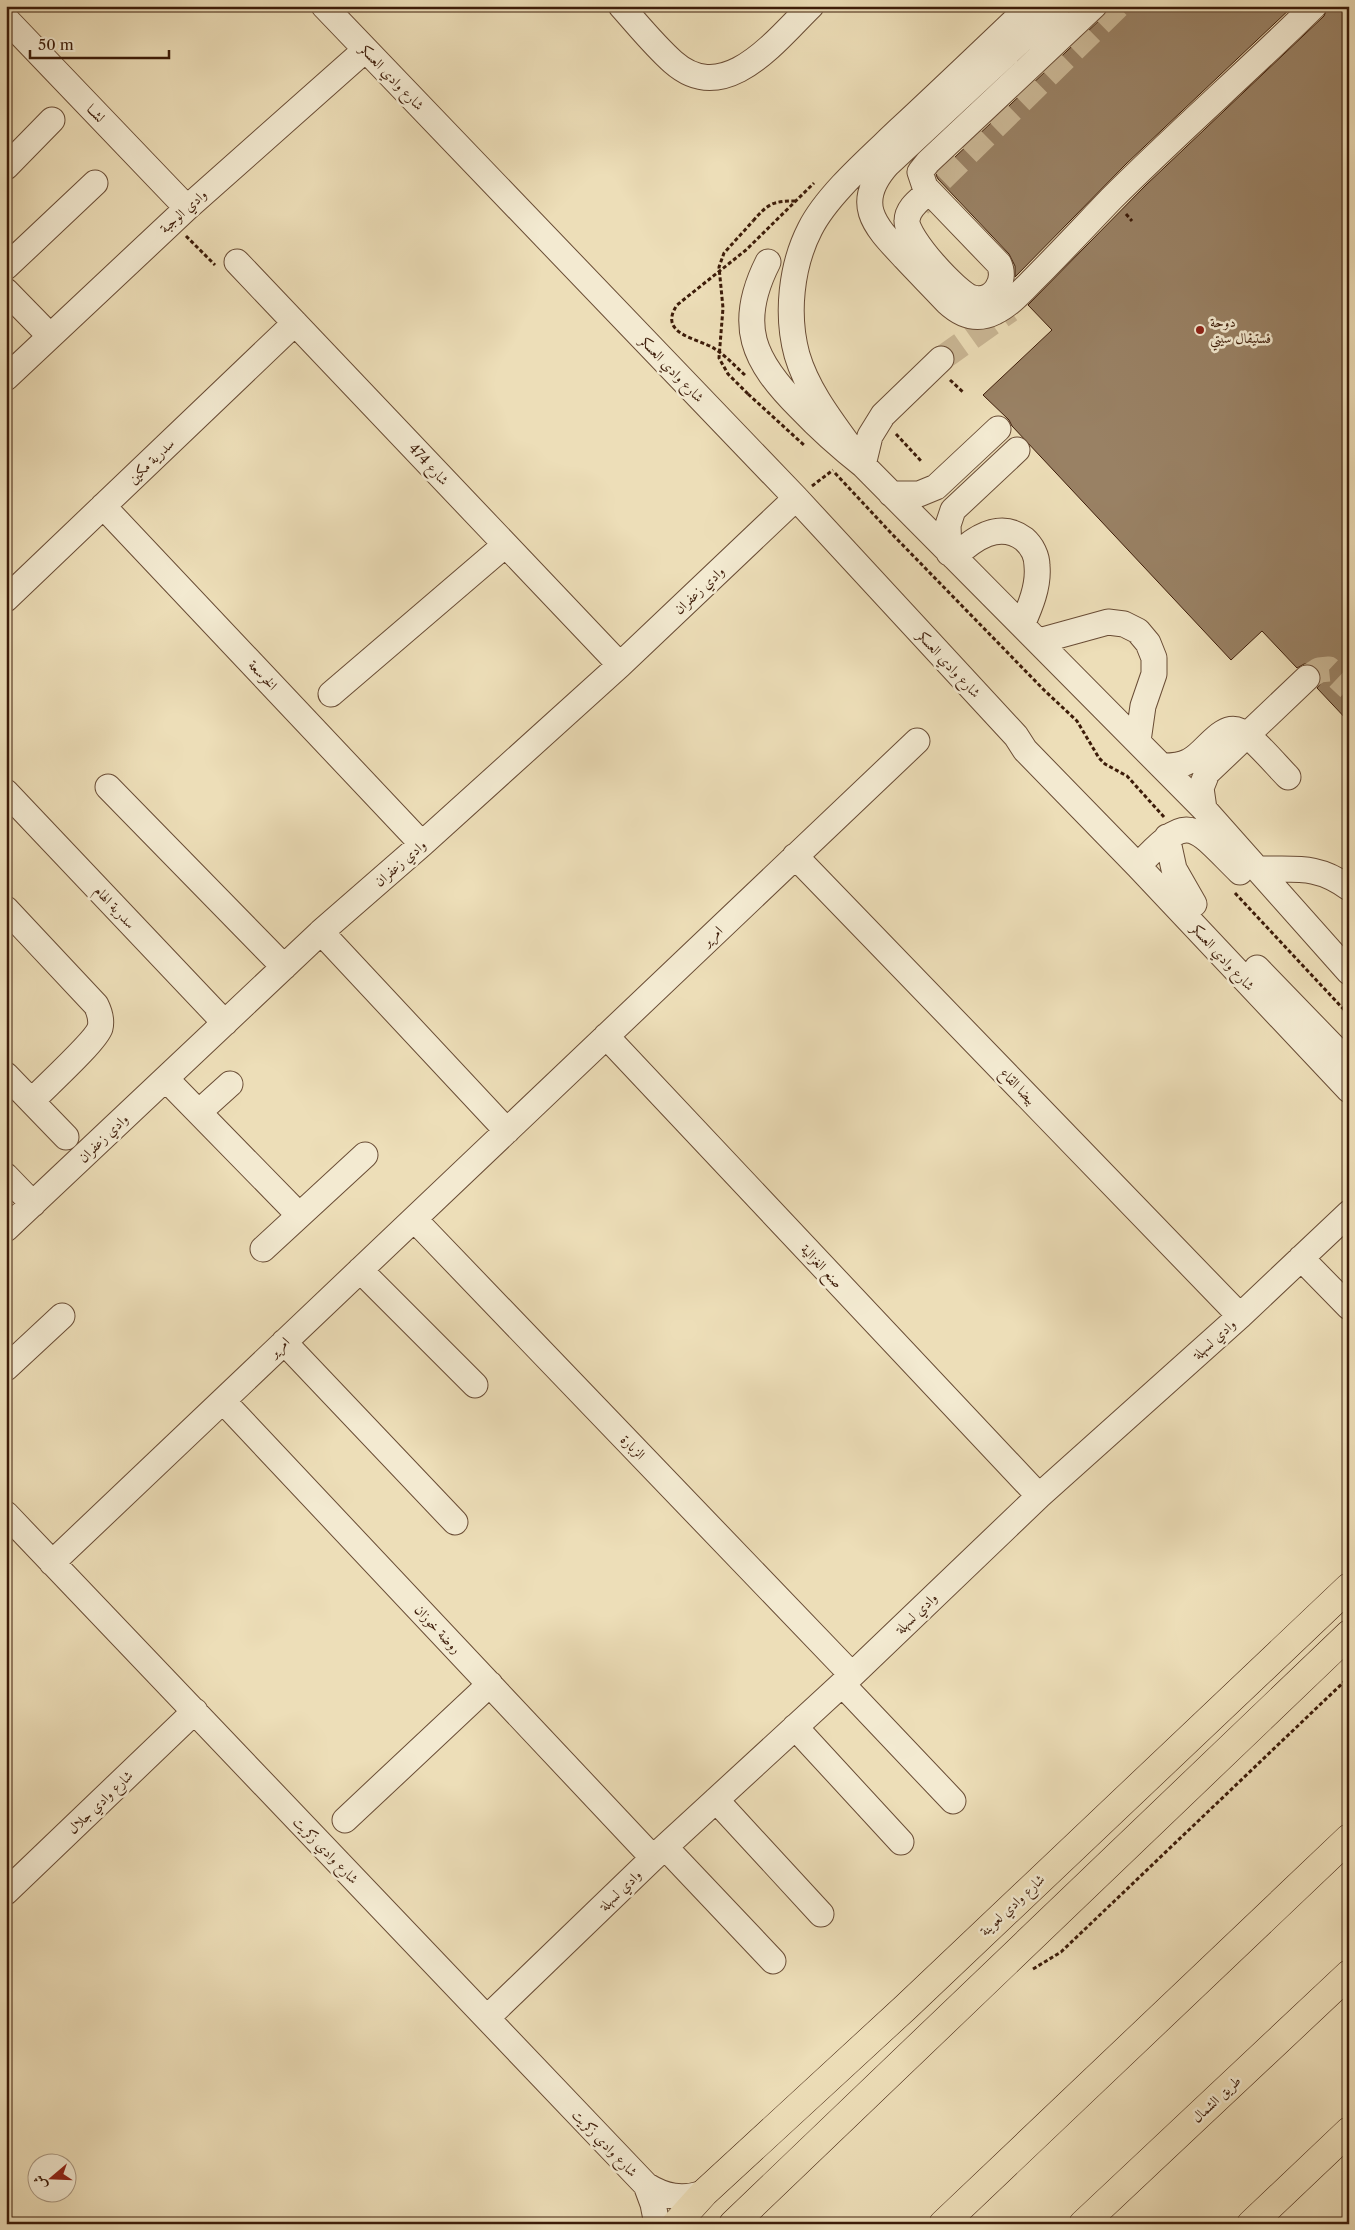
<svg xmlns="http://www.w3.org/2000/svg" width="1355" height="2230" font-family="'Libre Caslon Text',Amiri,serif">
  <rect width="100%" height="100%" fill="#eddeb8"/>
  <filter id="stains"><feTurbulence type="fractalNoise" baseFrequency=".004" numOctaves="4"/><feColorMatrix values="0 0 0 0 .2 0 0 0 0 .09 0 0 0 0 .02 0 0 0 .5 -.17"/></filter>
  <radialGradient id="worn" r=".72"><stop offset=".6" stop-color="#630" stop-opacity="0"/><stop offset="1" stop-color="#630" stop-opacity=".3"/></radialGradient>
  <path fill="#998164" stroke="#3d1c09" d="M 1108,6 L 1293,6 L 1126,164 L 1015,277 L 1015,266 L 1009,254 L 938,179 L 936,175 L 1104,16 Z
    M 1328,6 L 1349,6 L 1349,722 L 1317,688 L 1321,683 L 1321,675 L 1317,668 L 1312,664 L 1304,664 L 1297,668 L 1262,631 L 1231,660 L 1012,426 L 1009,420 L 983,395 L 1052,330 L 1028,305 L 1146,185 L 1324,16 Z"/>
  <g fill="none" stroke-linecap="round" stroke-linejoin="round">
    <path stroke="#cab795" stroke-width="25" stroke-dasharray="25 12" stroke-linecap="butt" d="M 937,205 L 926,194 L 1118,6
      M 941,359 L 1010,310
      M 1307,678 L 1319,670 L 1329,669 L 1349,688"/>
    <g stroke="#694c35" stroke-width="27">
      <path id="minor" d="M 324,6 L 796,498 L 1016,736 L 1025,750 L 1138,866 L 1349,1090
        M 621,6 C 638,25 654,45 673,62 C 725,108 776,40 811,6
        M 1030,6 C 986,48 942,90 898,131 C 870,158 827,195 810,229 C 791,266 786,315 797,355 C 809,396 839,430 863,465 L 1204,809 L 1349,972
        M 1058,6 L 888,164 C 852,204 875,226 905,258 C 919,273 933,287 947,302 C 961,315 977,321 995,312 C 1010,305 1023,290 1035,278 C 1061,252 1086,225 1111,199 C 1177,133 1248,71 1314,6
        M 6,19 L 187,208
        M 6,167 L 52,120
        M 926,194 C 918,201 907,209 907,221 C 906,237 957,294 973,298 C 993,303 1007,281 999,264 L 925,187 L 920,172 L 928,162 L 1094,6
        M 237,262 L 620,665
        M 768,262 C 736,325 753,361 800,408 C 820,429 840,447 863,465 L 870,436 L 883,415 L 941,359
        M 6,267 L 95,183
        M 6,291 L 50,336
        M 6,378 L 187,208 L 365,50
        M 891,494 L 919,494 L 936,487 L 998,429
        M 103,506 L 422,844
        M 949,553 L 948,525 L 953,510 L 1017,450
        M 954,557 C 973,539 999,520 1024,539 C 1032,546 1037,556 1037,566 C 1039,586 1030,607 1022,625
        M 6,599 L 295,323
        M 1039,641 L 1108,622 L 1124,624 L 1138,631 L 1148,643 L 1154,658 L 1154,674 L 1143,706 L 1138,741
        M 331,694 L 505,545
        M 1163,766 C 1172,766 1181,766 1189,761 C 1205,754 1221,722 1240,731 C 1252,736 1277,766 1288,777
        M 108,787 L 284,967
        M 6,792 L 225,1023
        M 1204,809 L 1201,788 L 1207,773 L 1307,678
        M 1167,837 L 1174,869 L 1194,904
        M 795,856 L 1240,1316
        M 1138,866 C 1190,810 1192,825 1240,872
        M 1257,869 C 1295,870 1317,864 1349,888
        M 6,909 L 96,1005 C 100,1013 102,1020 100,1028 C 96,1041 44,1088 32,1101
        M 321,932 L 507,1131
        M 1257,968 L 1349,1063
        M 606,1036 L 1039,1496
        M 6,1075 L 66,1137
        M 166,1079 L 299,1215
        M 199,1112 L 230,1084
        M 6,1176 L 33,1204
        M 414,1219 L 852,1675
        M 6,1229 L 321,932 L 422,844 L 620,665 L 796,498
        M 263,1249 L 365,1155
        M 1301,1258 L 1349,1307
        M 360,1270 L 475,1385
        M 284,1342 L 455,1522
        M 6,1368 L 62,1316
        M 223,1401 L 653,1858
        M 6,1514 L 646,2185 C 665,2197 682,2200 704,2193
        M 52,1563 L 917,741
        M 842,1684 L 953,1801
        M 795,1727 L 901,1842
        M 716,1800 L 821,1914
        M 345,1820 L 490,1684
        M 665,1847 L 773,1961
        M 6,1892 L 195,1711
        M 487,2018 L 653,1858 L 852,1675 L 1039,1496 L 1240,1316 L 1349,1213
        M 646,2185 L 653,2204 L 657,2224"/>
    </g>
    <g stroke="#3d1c09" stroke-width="29">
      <path id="major" d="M 676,2224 L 704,2193 L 906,2007 L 1349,1587
        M 733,2224 L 1349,1634"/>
    </g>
    <g stroke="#3d1c09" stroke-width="29">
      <path id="highway" d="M 943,2224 L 1349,1838
        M 1083,2224 L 1349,1974
        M 1251,2224 L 1349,2131"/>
    </g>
    <path stroke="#3d1c09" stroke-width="3" stroke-dasharray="4 2.5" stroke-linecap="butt" d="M 1126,214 L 1132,221
      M 753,221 C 768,204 772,201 795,201
      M 186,236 L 215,265
      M 745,375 C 735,366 726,356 715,349 C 699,338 657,335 677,305 L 746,250 L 814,183
      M 950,380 L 963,392
      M 748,394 L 805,446
      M 896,434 L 921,461
      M 835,473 L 892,534 L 1044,690 L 1077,721 L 1099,758 L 1105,764 L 1127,776 L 1164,817
      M 812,486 L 833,470
      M 1235,893 L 1349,1015
      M 1033,1969 L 1061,1952 L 1349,1677"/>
    <use href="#minor" stroke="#f3ead1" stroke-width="25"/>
    <use href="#major" stroke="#eddeb8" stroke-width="28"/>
    <use href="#highway" stroke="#eddeb8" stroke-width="28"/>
    <path stroke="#3d1c09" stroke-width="3" stroke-dasharray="4 2.5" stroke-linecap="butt" d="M 748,394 L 728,374 L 719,358 L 723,308 L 719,267 L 724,253 L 753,221"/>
  </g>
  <circle fill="#8f2418" stroke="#f3ead1" stroke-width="2" cx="1200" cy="330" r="5"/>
  <g text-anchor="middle" stroke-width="5" stroke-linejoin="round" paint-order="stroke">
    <g font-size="14" fill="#3d1c09" stroke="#f3ead1">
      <text transform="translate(392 77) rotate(46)" y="5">شارع وادي العسكر</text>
      <text transform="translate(96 113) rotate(46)" y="5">لشــا</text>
      <text transform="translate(183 211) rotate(-42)" y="5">وادي الوجبة</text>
      <text transform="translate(672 369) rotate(46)" y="5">شارع وادي العسكر</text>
      <text transform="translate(151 461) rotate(-44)" y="5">سدرية مكين</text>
      <text transform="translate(429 464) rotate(47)" y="5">شارع 474</text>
      <text transform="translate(699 590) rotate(-43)" y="5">وادي زعفران</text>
      <text transform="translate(949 664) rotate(47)" y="5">شارع وادي العسكر</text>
      <text transform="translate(263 675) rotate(47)" y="5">الخرسعة</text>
      <text transform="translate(400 863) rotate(-41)" y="5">وادي زعفران</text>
      <text transform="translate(115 907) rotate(47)" y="5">سدرية الهام</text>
      <text transform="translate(712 936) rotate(-44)" y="5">امرير</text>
      <text transform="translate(1223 957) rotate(47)" y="5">شارع وادي العسكر</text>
      <text transform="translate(1018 1086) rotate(46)" y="5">بيضا القاع</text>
      <text transform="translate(103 1138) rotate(-44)" y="5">وادي زعفران</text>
      <text transform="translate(822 1266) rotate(47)" y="5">صنع الغزالية</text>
      <text transform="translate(1214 1339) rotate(-42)" y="5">وادي لسهلة</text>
      <text transform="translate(279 1347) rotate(-44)" y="5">امرير</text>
      <text transform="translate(633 1447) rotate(46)" y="5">الزبارة</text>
      <text transform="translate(916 1613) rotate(-44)" y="5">وادي لسهلة</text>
      <text transform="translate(438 1629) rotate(47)" y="5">روضة خوزان</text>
      <text transform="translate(100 1802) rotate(-44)" y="5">شارع وادي جلال</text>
      <text transform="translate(326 1850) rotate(46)" y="5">شارع وادي زكريت</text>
      <text transform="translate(620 1890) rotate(-44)" y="5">وادي لسهلة</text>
      <text transform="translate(1012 1905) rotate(-43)" y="5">شارع وادي لعوينة</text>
      <text transform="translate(1216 2099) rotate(-43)" y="5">طريق الشمال</text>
      <text transform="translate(605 2143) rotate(46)" y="5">شارع وادي زكريت</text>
    </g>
    <g font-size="14" fill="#3d1c09" stroke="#f3ead1" text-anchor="start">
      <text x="1210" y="327">دوحة<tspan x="1210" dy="16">فستيفال سيتي</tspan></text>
    </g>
  </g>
  <rect width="1355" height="2230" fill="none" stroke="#eddeb8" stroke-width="25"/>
  <rect x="8" y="8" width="1340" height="2215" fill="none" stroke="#3d1c09" stroke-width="2.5"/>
  <rect x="12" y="12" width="1330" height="2205" fill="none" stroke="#3d1c09"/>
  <g transform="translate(52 2178) rotate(251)"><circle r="24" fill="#f3ead1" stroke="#aa9881"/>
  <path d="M0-4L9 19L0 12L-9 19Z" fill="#8f2418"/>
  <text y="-8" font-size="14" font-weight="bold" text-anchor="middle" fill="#3d1c09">ش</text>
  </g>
  <path d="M30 50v8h139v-8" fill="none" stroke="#3d1c09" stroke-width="2.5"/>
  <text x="38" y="50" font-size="15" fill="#3d1c09" stroke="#f3ead1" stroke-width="4" paint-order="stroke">50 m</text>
  <rect width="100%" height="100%" filter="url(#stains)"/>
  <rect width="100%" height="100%" fill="url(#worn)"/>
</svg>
